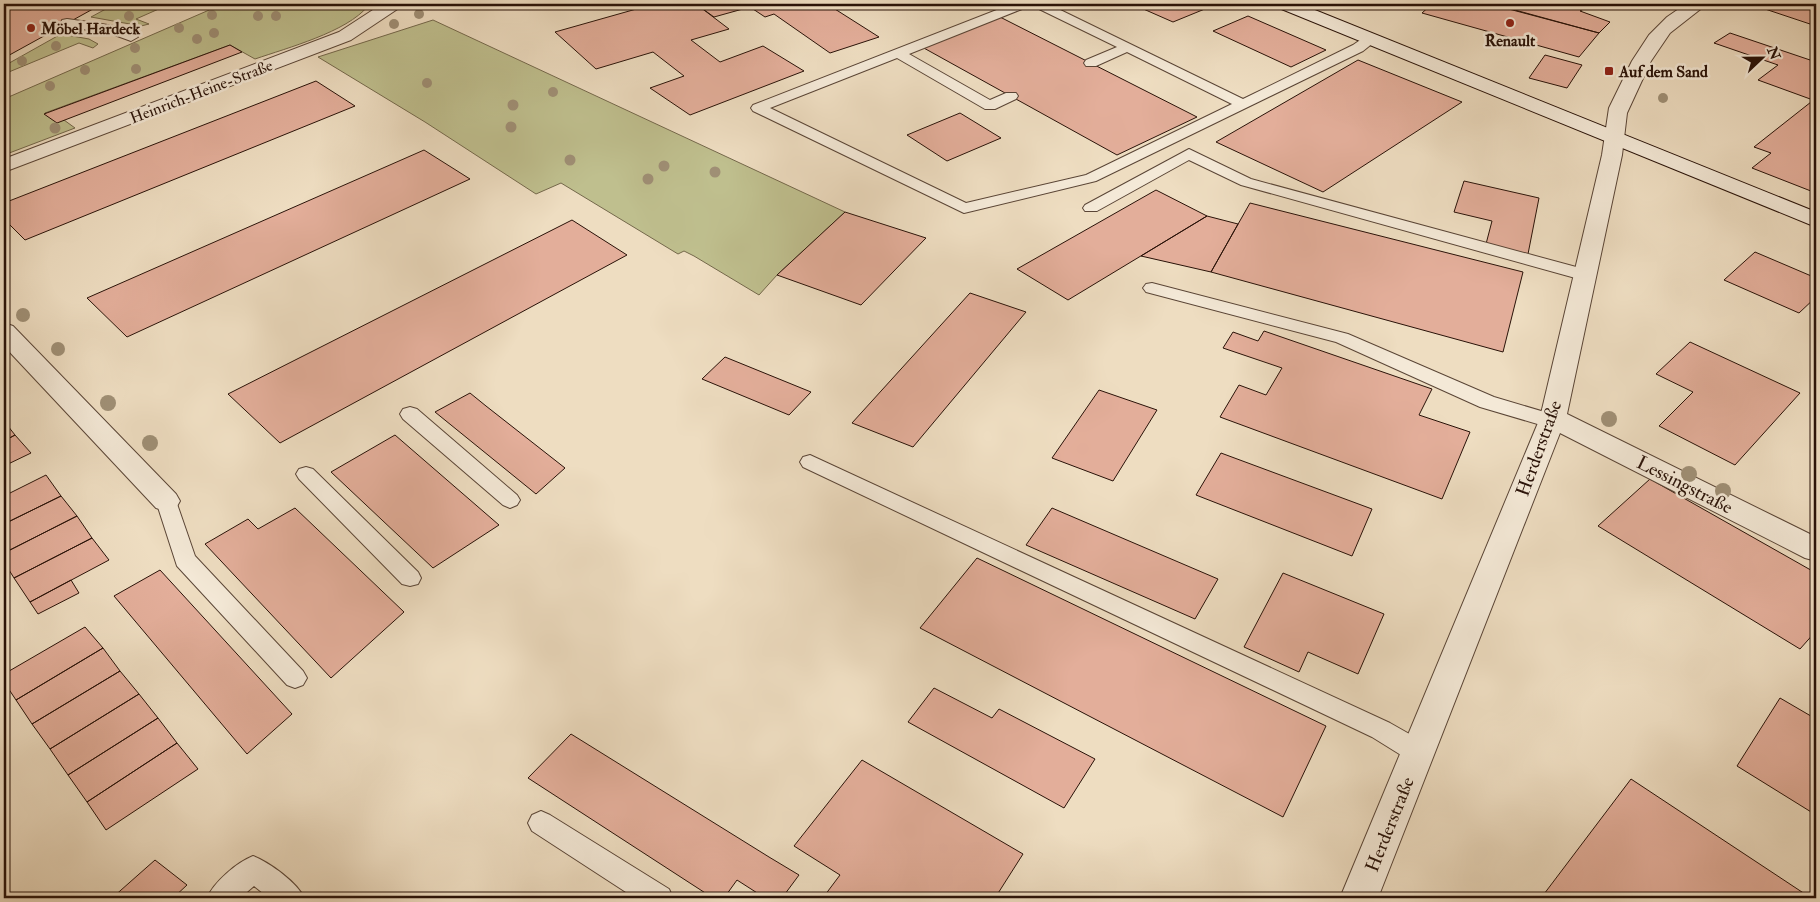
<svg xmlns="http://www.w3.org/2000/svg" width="1820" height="902" font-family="'IM FELL Double Pica',serif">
  <rect width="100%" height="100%" fill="#eeddc1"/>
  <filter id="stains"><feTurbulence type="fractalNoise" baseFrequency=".004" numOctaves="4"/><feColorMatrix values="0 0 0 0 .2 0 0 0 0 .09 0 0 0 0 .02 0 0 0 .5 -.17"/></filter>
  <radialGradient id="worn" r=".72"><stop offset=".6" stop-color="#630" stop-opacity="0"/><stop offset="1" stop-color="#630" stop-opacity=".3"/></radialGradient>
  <path fill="#bfbf8e" stroke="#74684b" d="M 115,4 L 170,4 L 136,19 L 149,24 L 141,26 L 91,17 Z
    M 223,4 L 368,4 L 368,6 C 347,32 287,48 255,59 L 230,45 L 45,113 L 64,120 L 75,128 L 4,155 L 4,99 Z
    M 433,20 L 845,212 L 777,275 L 759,295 L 694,256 L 684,251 L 678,254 L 561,183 L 536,194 L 425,122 L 318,57 Z
    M 61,34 L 89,39 L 98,44 L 93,48 L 79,43 L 4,74 L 4,66 Z"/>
  <path fill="#e3ae9a" stroke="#291208" d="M 4,4 L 102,4 L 4,58 Z
    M 654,4 L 696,4 L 729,29 L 691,40 L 720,62 L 763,46 L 804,71 L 690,115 L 650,88 L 684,76 L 653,52 L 596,69 L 555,32 Z
    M 696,4 L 827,4 L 879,37 L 830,53 L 774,14 L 765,17 L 750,7 L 714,17 Z
    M 1132,4 L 1217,4 L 1173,22 Z
    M 1432,4 L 1490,4 L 1599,33 L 1579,57 L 1422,13 Z
    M 1493,4 L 1593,4 L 1580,11 L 1610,22 L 1599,33 Z
    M 1765,4 L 1816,4 L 1816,26 L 1759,7 Z
    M 1248,16 L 1326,50 L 1291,67 L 1213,31 Z
    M 1000,17 L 1197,117 L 1117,155 L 922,47 Z
    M 1730,33 L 1816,62 L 1816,104 L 1811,102 L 1813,100 L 1758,80 L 1778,65 L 1714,43 Z
    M 230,45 L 242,52 L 57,123 L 44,114 Z
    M 1545,55 L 1582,65 L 1567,88 L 1529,78 Z
    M 1358,60 L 1462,102 L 1323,192 L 1216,142 Z
    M 316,81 L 355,106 L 25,240 L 4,219 L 4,203 Z
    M 1811,102 L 1816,104 L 1816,193 L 1752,168 L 1771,153 L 1754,147 Z
    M 960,113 L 1001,138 L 947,161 L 907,135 Z
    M 424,150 L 470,179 L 127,337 L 87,298 Z
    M 1464,181 L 1539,198 L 1528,254 L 1486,244 L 1492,221 L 1454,212 Z
    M 1156,190 L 1207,216 L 1068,300 L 1017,269 Z
    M 1250,203 L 1523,272 L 1503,352 L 1211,272 Z
    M 845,212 L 926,238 L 861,305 L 777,275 Z
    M 1207,216 L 1238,224 L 1211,272 L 1141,256 Z
    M 572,220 L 627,255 L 280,443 L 228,394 Z
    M 1755,252 L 1816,278 L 1816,297 L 1799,313 L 1724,280 Z
    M 970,293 L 1026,312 L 913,447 L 852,423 Z
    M 1264,331 L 1432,389 L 1419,415 L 1470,432 L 1442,499 L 1220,417 L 1239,385 L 1266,395 L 1282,368 L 1223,348 L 1233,332 L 1258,341 Z
    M 1690,342 L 1800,393 L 1735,465 L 1659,426 L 1693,392 L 1656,374 Z
    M 725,357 L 811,392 L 789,415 L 702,379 Z
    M 1099,390 L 1157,410 L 1113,481 L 1052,458 Z
    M 470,393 L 486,406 L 565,468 L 536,494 L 435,412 Z
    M 4,421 L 15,435 L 4,441 Z
    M 15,435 L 31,453 L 4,466 L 4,441 Z
    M 395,435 L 499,525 L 433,568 L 331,472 Z
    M 1221,453 L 1372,509 L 1352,556 L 1196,495 Z
    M 46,475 L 61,496 L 4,524 L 4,496 Z
    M 1650,479 L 1816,573 L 1816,631 L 1800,649 L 1598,526 Z
    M 61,496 L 77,516 L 4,553 L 4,524 Z
    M 295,508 L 404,612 L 331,678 L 205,544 L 248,519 L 258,529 Z
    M 1052,508 L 1218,579 L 1195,619 L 1026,545 Z
    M 77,516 L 92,538 L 14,578 L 4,562 L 4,553 Z
    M 92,538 L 109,560 L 30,602 L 14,578 Z
    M 977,558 L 1326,726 L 1283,817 L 920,628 Z
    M 160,570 L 292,714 L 247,754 L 114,596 Z
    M 1283,573 L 1384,614 L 1358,674 L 1308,652 L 1299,672 L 1244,647 Z
    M 71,580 L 79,593 L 38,614 L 30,602 Z
    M 85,627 L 103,648 L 16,700 L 4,682 L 4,674 Z
    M 103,648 L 120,671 L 32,724 L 16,700 Z
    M 120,671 L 139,694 L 50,749 L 32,724 Z
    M 934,688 L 992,718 L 999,709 L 1095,759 L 1064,808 L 908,722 Z
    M 139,694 L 158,718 L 68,775 L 50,749 Z
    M 1780,698 L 1816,719 L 1816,815 L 1737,766 Z
    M 158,718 L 177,743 L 87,802 L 68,775 Z
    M 571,734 L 769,857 L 799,875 L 782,898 L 765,898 L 737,880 L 724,898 L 713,898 L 528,778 Z
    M 177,743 L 198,769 L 106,830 L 87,802 Z
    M 862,760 L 1023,854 L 995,898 L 830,898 L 825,895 L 840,875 L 794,846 Z
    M 1631,779 L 1811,898 L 1541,898 Z
    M 155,860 L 187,885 L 173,898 L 112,898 Z"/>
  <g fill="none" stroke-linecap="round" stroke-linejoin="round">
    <g stroke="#5a4536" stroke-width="2">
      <path id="lane" d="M 1012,4 L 1029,4 L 1027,7 L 909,54 L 990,100 L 1006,93 L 1016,93 L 1018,96 L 1016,99 L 995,109 L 985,109 L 897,58 L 770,108 L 966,203 L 1086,175 L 1232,104 L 1127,52 L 1096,66 L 1086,66 L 1084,63 L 1086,60 L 1117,47 L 1035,7 L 1033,4 L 1048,4 L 1243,99 L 1353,45 L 1366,36 L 1376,36 L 1378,39 L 1363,51 L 1096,181 L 964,213 L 753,111 L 751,108 L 753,105 Z
        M 67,19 C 84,22 126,24 138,37 L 131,41 L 109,33 L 62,26 L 61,23 L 62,20 Z
        M 1189,149 L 1251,179 L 1591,271 L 1594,275 L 1591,279 L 1585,280 L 1579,279 L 1241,185 L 1189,160 L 1097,211 L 1085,211 L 1083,208 L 1085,205 Z
        M 1152,283 L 1348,334 L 1494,397 L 1558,416 L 1561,421 L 1558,426 L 1551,428 L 1480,407 L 1336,342 L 1146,292 L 1143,288 L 1146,284 Z
        M 410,407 L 417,409 L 517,495 L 520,500 L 517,505 L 510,508 L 503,505 L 403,419 L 400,414 L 403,409 Z
        M 810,455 L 1390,723 L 1427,744 L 1431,752 L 1427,760 L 1418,763 L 1409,760 L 1372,737 L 803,467 L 800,462 L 803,457 Z
        M 306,467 L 313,469 L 418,572 L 421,578 L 418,584 L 410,586 L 402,584 L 299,479 L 296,474 L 299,469 Z
        M 166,493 L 173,496 L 176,501 L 195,556 L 303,671 L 307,678 L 303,685 L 295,688 L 287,685 L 177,566 L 156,501 L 159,496 Z
        M 541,811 L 550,815 L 669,889 L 673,898 L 635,898 L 532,831 L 528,823 L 532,815 Z
        M 253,856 C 269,862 298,883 304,898 L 269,898 L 254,886 L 240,898 L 207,898 C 214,882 236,863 253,856 Z"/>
    </g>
    <g stroke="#5a4536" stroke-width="2">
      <path id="street" d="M 382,4 L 402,4 L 399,8 L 351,40 L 4,172 L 4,159 L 339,32 Z
        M 1686,4 L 1707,4 L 1670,33 L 1651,61 L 1627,113 L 1622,155 L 1567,414 L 1816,537 L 1816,561 L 1805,558 L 1560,433 L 1378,898 L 1340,898 L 1540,418 L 1602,155 L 1609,108 L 1632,61 L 1649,35 L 1667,17 Z
        M 4,323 L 13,326 L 176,494 L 180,501 L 176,508 L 166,511 L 156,508 L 4,346 Z"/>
    </g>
    <g stroke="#291208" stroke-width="2">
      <path id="secondary" d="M 1276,4 L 1300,4 L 1816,212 L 1816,227 L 1279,8 Z"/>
    </g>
    <use href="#lane" fill="#f4e9d7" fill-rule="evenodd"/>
    <use href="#street" fill="#f4e9d7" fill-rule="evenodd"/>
    <use href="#secondary" fill="#f4e9d7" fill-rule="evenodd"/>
  </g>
  <g fill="#9f8f75">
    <circle cx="419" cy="14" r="5"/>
    <circle cx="212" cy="15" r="5"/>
    <circle cx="129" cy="16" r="5"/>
    <circle cx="258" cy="16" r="5"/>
    <circle cx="276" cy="16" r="5"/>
    <circle cx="394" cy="24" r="5"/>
    <circle cx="179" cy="28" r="5"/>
    <circle cx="214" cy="33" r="5"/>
    <circle cx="197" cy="39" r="5"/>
    <circle cx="56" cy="46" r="5"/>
    <circle cx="135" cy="48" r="5"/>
    <circle cx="22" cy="61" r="5"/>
    <circle cx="136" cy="69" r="5"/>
    <circle cx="85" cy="70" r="5"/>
    <circle cx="427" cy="83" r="5"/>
    <circle cx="50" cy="86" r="5"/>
    <circle cx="553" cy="92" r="5"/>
    <circle cx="1663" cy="98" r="5"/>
    <circle cx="513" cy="105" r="5.5"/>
    <circle cx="511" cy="127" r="5.5"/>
    <circle cx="55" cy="128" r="5.5"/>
    <circle cx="570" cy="160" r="5.5"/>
    <circle cx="664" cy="166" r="5.5"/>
    <circle cx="715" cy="172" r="5.5"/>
    <circle cx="648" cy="179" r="5.5"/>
    <circle cx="23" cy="315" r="7"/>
    <circle cx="58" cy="349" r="7"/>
    <circle cx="108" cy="403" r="8"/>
    <circle cx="1609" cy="419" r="8"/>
    <circle cx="150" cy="443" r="8"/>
    <circle cx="1689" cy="474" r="8"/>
    <circle cx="1723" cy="491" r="8"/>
  </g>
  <g fill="#8f2418" stroke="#f4e9d7" stroke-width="2">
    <circle cx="1510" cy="23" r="5"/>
    <circle cx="31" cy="28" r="5"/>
    <rect x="1604" y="66" width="10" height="10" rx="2.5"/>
  </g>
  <g text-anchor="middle" stroke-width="5" stroke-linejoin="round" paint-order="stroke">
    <g font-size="16" font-weight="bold" fill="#291208" stroke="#f4e9d7" text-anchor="start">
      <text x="41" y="34">Möbel Hardeck</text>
      <text x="1510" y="46" text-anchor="middle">Renault</text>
      <text x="1619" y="77">Auf dem Sand</text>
    </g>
    <g font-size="16" fill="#291208" stroke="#f4e9d7">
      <text transform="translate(201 91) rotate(-21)" y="6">Heinrich-Heine-Straße</text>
    </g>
    <g font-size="19" fill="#291208" stroke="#f4e9d7">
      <text transform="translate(1538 448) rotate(-70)" y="7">Herderstraße</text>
      <text transform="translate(1685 484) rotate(27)" y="7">Lessingstraße</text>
      <text transform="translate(1389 824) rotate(-68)" y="7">Herderstraße</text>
    </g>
  </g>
  <rect width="1820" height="902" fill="none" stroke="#eeddc1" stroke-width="20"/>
  <rect x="5" y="5" width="1810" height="892" fill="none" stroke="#291208" stroke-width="2.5"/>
  <rect x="10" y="10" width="1800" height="882" fill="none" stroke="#291208"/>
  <g transform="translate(1762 58) rotate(68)" stroke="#f4e9d7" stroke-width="4" paint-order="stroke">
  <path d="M0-4L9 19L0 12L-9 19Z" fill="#291208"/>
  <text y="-8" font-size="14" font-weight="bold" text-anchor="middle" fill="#291208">N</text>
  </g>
  <rect width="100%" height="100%" filter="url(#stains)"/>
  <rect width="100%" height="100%" fill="url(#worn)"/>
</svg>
